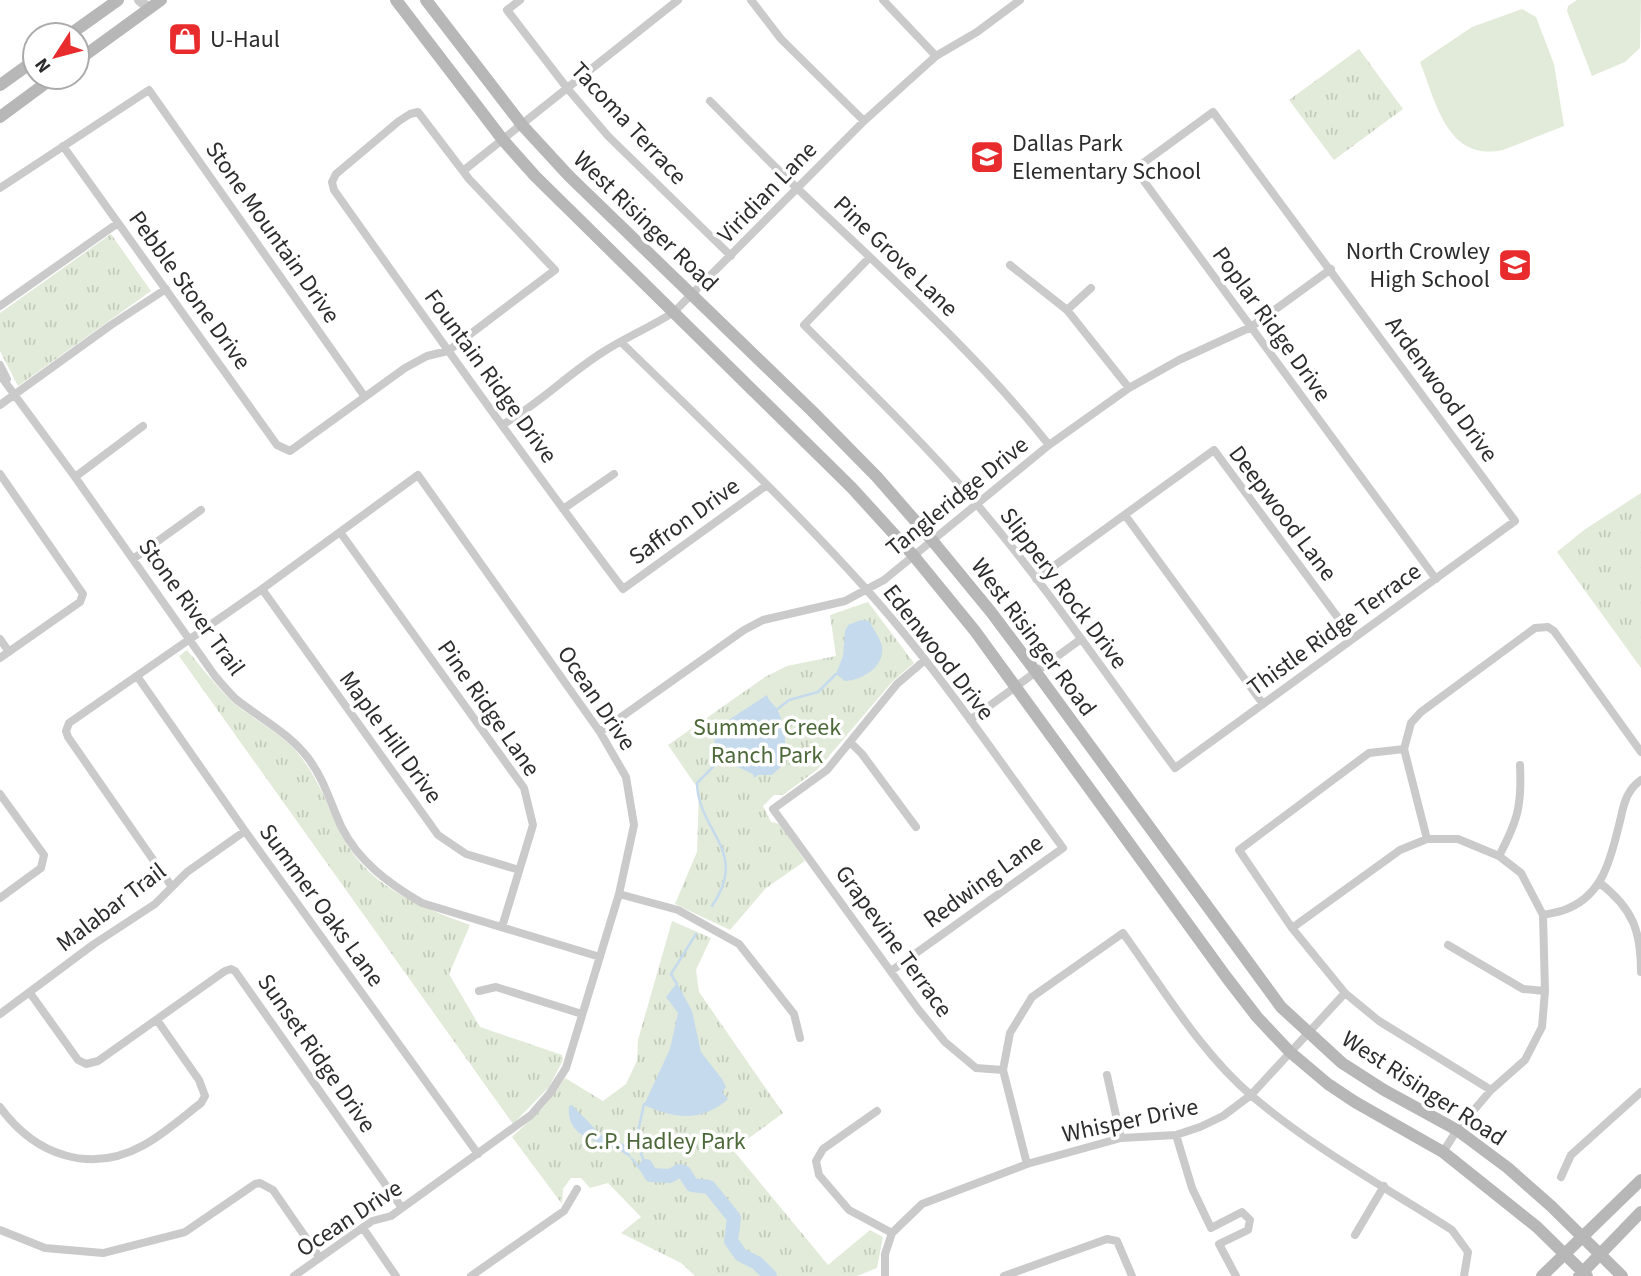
<svg xmlns="http://www.w3.org/2000/svg" width="1641" height="1276" font-family="'Source Sans 3',sans-serif">
  <defs>
    <pattern id="grass-tufts" width="24" height="20" patternUnits="userSpaceOnUse" patternTransform="scale(1.75)"><rect width="24" height="20" fill="#e2ebda"/><path d="M3 7l-1-3M5 7V3M7 7l1-3M15 17l-1-3M17 17v-4M19 17l1-3" fill="none" stroke="#c2cabb"/></pattern>
  </defs>
  <rect width="100%" height="100%" fill="#fff"/>
  <path fill="url(#grass-tufts)" d="M 1359,49 L 1403,109 L 1334,160 L 1289,100 Z
    M 111,234 L 151,291 L 18,386 L 0,351 L 0,313 Z
    M 1641,493 L 1641,668 L 1557,552 L 1584,530 Z
    M 868,602 L 914,663 L 892,682 L 818,769 L 783,795 L 774,795 L 763,806 L 771,822 L 780,824 L 805,861 L 766,888 L 730,930 L 675,904 L 697,852 L 699,790 L 668,745 L 765,677 L 787,666 L 836,656 L 830,615 Z
    M 187,650 C 202,668 216,686 233,702 C 253,720 278,731 296,751 C 316,774 325,799 337,826 C 364,885 413,904 470,925 L 449,974 L 480,1027 L 562,1055 L 563,1060 L 549,1087 L 513,1124 L 179,656 Z
    M 672,921 L 711,938 L 696,970 L 699,992 L 783,1113 L 733,1150 L 828,1265 L 870,1230 L 883,1237 L 877,1268 L 857,1276 L 695,1276 L 681,1263 L 621,1233 L 641,1217 L 608,1183 L 590,1188 L 581,1178 L 571,1178 L 563,1189 L 562,1204 L 512,1137 L 542,1109 L 565,1078 L 603,1101 L 626,1084 L 637,1061 L 638,1040 Z"/>
  <path fill="#e2ebda" d="M 1577,0 L 1641,0 L 1640,48 L 1625,62 L 1592,76 L 1567,11 L 1568,6 Z
    M 1522,9 L 1536,17 L 1554,64 L 1564,126 L 1503,150 C 1447,162 1436,102 1420,62 L 1472,27 Z"/>
  <path fill="#c5daec" d="M 861,620 L 869,621 C 873,628 880,638 882,646 C 885,667 862,680 845,681 L 836,674 L 843,656 L 845,631 L 848,625 Z
    M 767,695 C 769,702 772,702 776,708 C 786,723 786,746 785,763 L 772,775 L 758,775 L 754,778 L 753,774 L 720,759 L 715,746 L 714,736 L 722,732 L 730,719 Z
    M 677,983 L 692,1011 L 701,1052 L 722,1079 L 726,1087 L 722,1092 L 728,1099 C 702,1122 675,1119 644,1105 L 670,1049 L 678,1013 L 666,997 Z
    M 572,1105 L 600,1134 L 609,1139 L 624,1144 L 632,1159 C 628,1156 623,1152 618,1150 C 597,1140 566,1138 569,1106 Z"/>
  <g fill="none" stroke-linecap="round" stroke-linejoin="round">
    <path stroke="#c5daec" stroke-width="2.5" d="M 775,711 L 789,700 L 818,692 L 836,674
      M 712,906 C 750,851 698,832 697,783 L 723,757
      M 677,984 L 671,974 L 696,934
      M 644,1104 L 636,1141 L 646,1166
      M 632,1159 L 642,1171 L 647,1171"/>
    <path stroke="#c5daec" stroke-width="14" d="M 646,1166 L 651,1175 L 670,1176 L 679,1171 L 684,1172 L 692,1185 L 709,1187 L 734,1218 L 731,1241 L 741,1255 L 757,1263 L 770,1276"/>
    <path stroke="#cacaca" stroke-width="8" d="M 520,0 L 507,10 L 567,88 L 608,136 L 731,256
      M 751,0 L 781,39 L 864,121
      M 883,0 L 936,56
      M 710,101 C 740,131 769,162 800,191 C 886,273 975,352 1049,445
      M 63,146 L 277,445 L 290,451 L 405,368 L 427,356 L 448,351 L 555,270 L 469,179 L 418,112 L 410,114 L 399,121 L 336,174 L 332,182 L 334,190 C 429,324 524,458 623,589 L 767,485
      M 463,171 L 678,0
      M 0,188 L 149,90 L 365,397
      M 870,257 L 804,325 C 862,383 920,439 974,501 C 1046,585 1109,679 1175,768 L 1515,521 L 1213,112 L 1135,169 L 1436,579
      M 1010,265 L 1067,310 L 1129,388
      M 0,306 L 118,223
      M 1067,310 L 1091,288
      M 622,343 C 705,424 789,503 866,589 C 938,669 999,761 1063,848 L 891,971
      M 0,365 L 7,379
      M 0,375 L 75,477 L 215,676 C 222,684 229,693 237,700 C 261,719 289,733 308,758 C 324,779 330,802 341,826 C 358,861 389,884 422,903 L 600,957
      M 0,405 L 111,325 L 166,289
      M 502,425 C 539,404 568,374 603,352 C 626,337 651,327 674,312 L 864,121 L 936,56 L 977,32 L 1020,0
      M 0,474 L 83,594 L 80,602 L 0,658
      M 75,477 L 143,426
      M 563,509 L 614,474
      M 1125,515 L 1263,704
      M 340,532 L 524,788 L 533,825 L 502,927
      M 133,559 L 201,510
      M 1036,579 L 1214,450 L 1353,638
      M 262,589 L 438,835 L 466,854 L 519,870
      M 0,639 L 9,652
      M 925,660 L 897,684 L 827,770 L 773,809 L 918,1009 L 945,1042 L 976,1068 L 1003,1070
      M 137,676 L 245,831 L 478,1154
      M 970,720 L 1081,639
      M 600,732 L 744,630 L 763,620 L 845,601 L 884,580 L 1049,445 L 1129,388 L 1179,360 L 1251,327 L 1331,269
      M 850,742 L 862,754 L 916,827
      M 1404,749 L 1369,753 L 1239,850 L 1292,928 L 1345,993 L 1379,1021 L 1491,1090
      M 0,794 L 44,855 L 41,868 L 0,898
      M 1427,839 L 1404,749 L 1411,723 L 1421,712 L 1535,628 L 1548,627 L 1554,631 L 1641,752
      M 1499,856 C 1518,820 1522,805 1520,765
      M 1600,883 C 1633,909 1641,931 1641,972
      M 172,887 L 68,737 L 66,731 L 69,723 L 262,589 L 418,475 L 600,732 L 626,777 L 634,825 L 619,894 L 566,1068 L 550,1093 L 531,1115 L 402,1208 L 391,1216 L 372,1221 L 294,1276
      M 619,894 L 678,910 L 739,944 L 794,1014 L 800,1038
      M 1543,915 C 1551,913 1562,912 1569,908 C 1606,892 1612,852 1621,817 C 1624,802 1628,789 1641,780
      M 1292,928 L 1400,850 L 1427,839 L 1458,839 L 1499,856 L 1521,873 L 1543,915 L 1545,991 L 1542,1027 L 1525,1060 L 1491,1090 L 1457,1130 L 1443,1152
      M 1448,945 L 1523,989 L 1545,991
      M 479,991 L 496,987 L 582,1014
      M 30,993 L 78,1060 L 86,1064 L 98,1061 L 225,971 L 231,969 L 235,971 L 402,1208
      M 0,1014 L 94,944 L 155,904 L 187,872 L 245,831
      M 1107,1075 L 1121,1138
      M 0,1107 C 35,1155 90,1175 144,1145 C 164,1134 183,1117 201,1103 L 205,1096 L 199,1080 L 157,1020
      M 877,1111 L 823,1149 L 816,1161 L 819,1175 L 849,1210 L 892,1233
      M 1176,1135 L 1192,1188 L 1211,1228 L 1242,1212 L 1250,1220 L 1248,1230 L 1219,1244 L 1236,1276
      M 1027,1164 L 1003,1070 L 1010,1033 L 1032,997 L 1123,933 C 1162,987 1201,1053 1252,1096 C 1313,1148 1385,1187 1452,1230 L 1468,1252 L 1464,1276
      M 1561,1177 L 1571,1155 L 1641,1092
      M 363,1228 L 396,1276
      M 0,1230 L 45,1248 L 103,1253 L 185,1232 L 255,1184 L 260,1183 L 273,1190 L 320,1258
      M 1355,1235 L 1384,1186
      M 471,1276 L 564,1211 L 577,1189
      M 885,1276 L 885,1254 L 892,1233 L 922,1204 L 1027,1164 L 1121,1138 L 1176,1135 L 1200,1127 L 1223,1116 L 1251,1095 L 1345,993
      M 1004,1276 L 1107,1239 L 1117,1241 L 1132,1276"/>
    <path stroke="#cacaca" stroke-width="10" d="M 139,0 L 149,8"/>
    <path stroke="#b7b7b7" stroke-width="12" d="M 396,0 L 503,140 L 535,176 L 852,488 L 913,555 L 975,631 L 1227,978 L 1257,1017 L 1290,1052 L 1328,1084 L 1355,1102 L 1443,1152 L 1537,1227 L 1587,1276
      M 426,0 L 522,125 L 569,176 L 812,411 L 877,477 L 931,539 L 991,612 L 1036,672 L 1281,1007 L 1342,1063 L 1384,1090 L 1457,1130 L 1508,1168 L 1551,1206 L 1622,1276
      M 69,35 L 118,0
      M 77,61 L 161,0
      M 0,85 L 35,60
      M 0,117 L 54,77
      M 1542,1276 L 1641,1180
      M 1579,1276 L 1641,1212"/>
  </g>
  <defs>
    <g id="shop-square" transform="scale(1.75)"><rect x="-9" y="-9" width="18" height="18" rx="4" fill="#e82b2c" stroke="#fff"/><path d="M-5-2.5h2.3a2.7 3.5 0 0 1 5.4 0H5L5.5 6h-11ZM-1.5-2.5h3a1.5 2.3 0 0 0-3 0Z" fill="#fff"/></g>
    <g id="school-square" transform="scale(1.75)"><rect x="-9" y="-9" width="18" height="18" rx="4" fill="#e82b2c" stroke="#fff"/><path d="M0-5L7-2L0 1L-7-2ZM-4 1L0 2.5L4 1V4Q0 6-4 4Z" fill="#fff"/></g>
  </defs>
  <g fill-rule="evenodd">
    <use href="#shop-square" x="185" y="39"/>
    <use href="#school-square" x="987" y="157"/>
    <use href="#school-square" x="1515" y="265"/>
  </g>
  <g text-anchor="middle" stroke-width="7" stroke-linejoin="round" paint-order="stroke">
    <g font-size="24" fill="#2d2d2d" stroke="#fff" text-anchor="start">
      <text x="210" y="47">U-Haul</text>
      <text x="1012" y="151">Dallas Park<tspan x="1012" dy="28">Elementary School</tspan></text>
      <text x="1490" y="259" text-anchor="end">North Crowley<tspan x="1490" dy="28">High School</tspan></text>
    </g>
    <g font-size="24" fill="#2d2d2d" stroke="#fff">
      <text transform="translate(629 123) rotate(47)" y="8">Tacoma Terrace</text>
      <text transform="translate(767 192) rotate(-46)" y="8">Viridian Lane</text>
      <text transform="translate(646 221) rotate(44)" y="8">West Risinger Road</text>
      <text transform="translate(273 232) rotate(55)" y="8">Stone Mountain Drive</text>
      <text transform="translate(896 256) rotate(44)" y="8">Pine Grove Lane</text>
      <text transform="translate(190 290) rotate(54)" y="8">Pebble Stone Drive</text>
      <text transform="translate(1272 324) rotate(54)" y="8">Poplar Ridge Drive</text>
      <text transform="translate(491 376) rotate(54)" y="8">Fountain Ridge Drive</text>
      <text transform="translate(1442 389) rotate(54)" y="8">Ardenwood Drive</text>
      <text transform="translate(957 496) rotate(-39)" y="8">Tangleridge Drive</text>
      <text transform="translate(1283 513) rotate(53)" y="8">Deepwood Lane</text>
      <text transform="translate(684 521) rotate(-36)" y="8">Saffron Drive</text>
      <text transform="translate(1064 588) rotate(53)" y="8">Slippery Rock Drive</text>
      <text transform="translate(192 607) rotate(54)" y="8">Stone River Trail</text>
      <text transform="translate(1334 629) rotate(-36)" y="8">Thistle Ridge Terrace</text>
      <text transform="translate(1034 637) rotate(53)" y="8">West Risinger Road</text>
      <text transform="translate(939 652) rotate(52)" y="8">Edenwood Drive</text>
      <text transform="translate(597 698) rotate(56)" y="8">Ocean Drive</text>
      <text transform="translate(489 708) rotate(55)" y="8">Pine Ridge Lane</text>
      <text transform="translate(391 737) rotate(54)" y="8">Maple Hill Drive</text>
      <text transform="translate(983 881) rotate(-36)" y="8">Redwing Lane</text>
      <text transform="translate(322 905) rotate(54)" y="8">Summer Oaks Lane</text>
      <text transform="translate(111 907) rotate(-37)" y="8">Malabar Trail</text>
      <text transform="translate(894 941) rotate(54)" y="8">Grapevine Terrace</text>
      <text transform="translate(317 1053) rotate(55)" y="8">Sunset Ridge Drive</text>
      <text transform="translate(1424 1088) rotate(33)" y="8">West Risinger Road</text>
      <text transform="translate(1130 1120) rotate(-12)" y="8">Whisper Drive</text>
      <text transform="translate(349 1218) rotate(-33)" y="8">Ocean Drive</text>
    </g>
    <g font-size="24" fill="#4d693a" stroke="#fff">
      <text x="767" y="735">Summer Creek<tspan x="767" dy="28">Ranch Park</tspan></text>
      <text x="665" y="1149">C.P. Hadley Park</text>
    </g>
  </g>
  <g transform="translate(56 56) rotate(234)"><circle r="33" fill="#ffffff" stroke="#ababab" stroke-width="2"/>
  <path d="M0-5L12 26L0 18L-12 26Z" fill="#e82b2c"/>
  <text y="-10" font-size="19" font-weight="bold" text-anchor="middle" fill="#2d2d2d">N</text>
  </g>
</svg>
